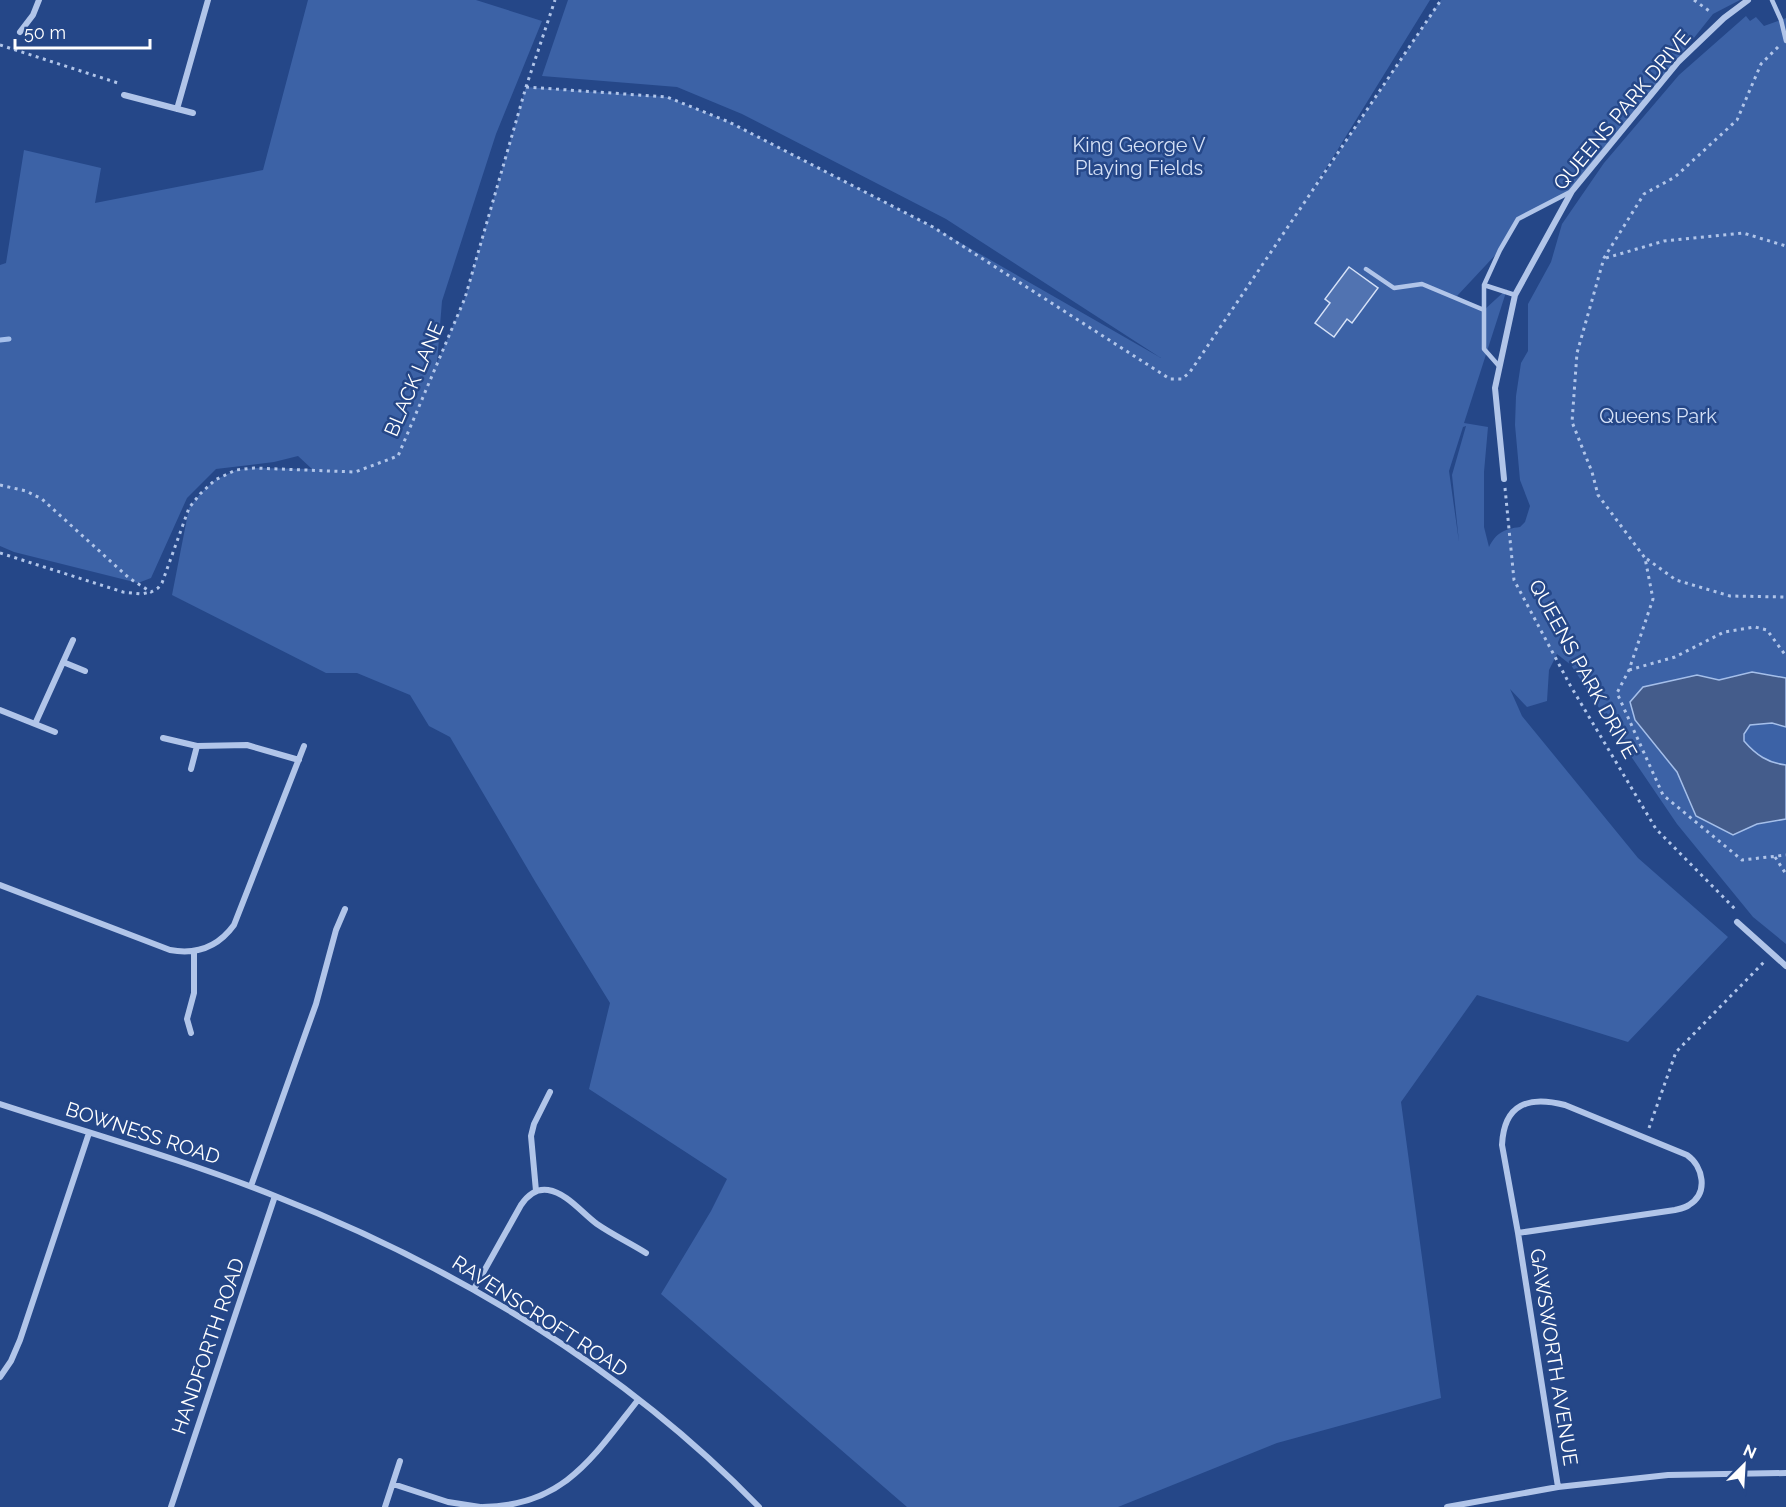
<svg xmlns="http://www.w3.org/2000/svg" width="1786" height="1507" font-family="Raleway,sans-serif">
  <rect width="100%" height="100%" fill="#254788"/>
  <path fill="#3c62a6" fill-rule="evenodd" d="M 308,0 L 476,0 L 542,21 L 496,134 L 442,301 L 437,363 L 465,298 L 526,87 L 667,97 L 729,122 L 933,227 L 1161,358 L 946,219 L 742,114 L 677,87 L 542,76 L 568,0 L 1430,0 L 1309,196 L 1441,0 L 1740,0 L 1713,14 L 1572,191 L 1518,219 L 1500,250 L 1457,296 L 1484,310 L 1507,289 L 1464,423 L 1488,427 L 1484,472 L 1484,527 L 1489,547 C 1496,533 1504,529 1520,527 L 1525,522 L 1530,506 L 1520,480 L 1515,425 L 1516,396 L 1521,363 L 1528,351 L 1528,304 L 1551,262 L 1562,224 L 1604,163 L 1679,75 L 1746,16 L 1750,21 L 1756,17 L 1764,26 L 1786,18 L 1786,944 L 1753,917 L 1677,824 L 1624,746 L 1607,713 L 1603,714 L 1571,665 L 1557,654 L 1549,670 L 1547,701 L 1527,707 L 1510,689 L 1522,716 L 1638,858 L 1728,937 L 1628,1042 L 1477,995 L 1401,1102 L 1441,1398 L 1277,1443 L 1118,1507 L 907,1507 L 661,1294 L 711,1211 L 727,1179 L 589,1089 L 610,1003 L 536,883 L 450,737 L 429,726 L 410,695 L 357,673 L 326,673 L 172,595 L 189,508 L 200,494 L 215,480 L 236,470 L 254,468 L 312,469 L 298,456 L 274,462 L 216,469 L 187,498 L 151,578 L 138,583 L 14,552 L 0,546 L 0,265 L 6,263 L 24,150 L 101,168 L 95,203 L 263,170 ZM 1466,426 L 1452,475 L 1459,542 L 1449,471 L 1463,427 Z"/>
  <path fill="#445c8b" stroke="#a5bfea" stroke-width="1.5" d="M 1752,672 L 1786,678 L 1786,727 L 1772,723 L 1750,725 L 1744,734 L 1744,741 C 1756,755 1768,763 1786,765 L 1786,819 L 1757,824 L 1733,835 L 1696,816 L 1677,772 L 1635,720 L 1630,702 L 1643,687 L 1697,675 L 1719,680 Z"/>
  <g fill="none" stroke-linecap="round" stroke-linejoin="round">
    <path stroke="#a5bfea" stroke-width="5" d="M 0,340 L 9,339"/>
  </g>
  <path fill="#5173b1" stroke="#d5e1f7" stroke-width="1.5" d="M 1349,267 L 1378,288 L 1352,323 L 1347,319 L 1334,337 L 1315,323 L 1330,303 L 1325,299 Z"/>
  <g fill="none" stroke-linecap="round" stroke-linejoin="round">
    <path stroke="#b1c5e9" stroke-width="3" stroke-dasharray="3 4.5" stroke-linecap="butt" d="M 1694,0 L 1712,13
      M 0,45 L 118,83 L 120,85
      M 1778,47 L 1761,64 L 1737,120 L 1675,177 L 1644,194 L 1604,258 L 1577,353 L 1572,422 L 1592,472 L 1598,495 L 1645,558 L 1653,599 L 1629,670 L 1617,693 L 1663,795 L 1742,860 L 1786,855
      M 526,87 L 667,97 L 729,122 L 933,227 L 1170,379 L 1182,379 L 1190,372 L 1441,0
      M 1606,258 L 1664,241 L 1743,233 L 1786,246
      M 0,485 L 26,491 L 42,499 L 129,578 L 151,592 L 158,588 L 162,583 L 189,508 L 200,494 L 215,480 L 236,470 L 254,468 L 355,472 L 398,456 L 465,298 L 526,87 L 555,0
      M 1505,488 L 1514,580 L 1570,685 L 1656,829 L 1737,911
      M 0,553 L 123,592 L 141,594 L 151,592
      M 1647,559 L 1676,580 L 1730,596 L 1786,597
      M 1629,670 L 1675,657 L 1724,632 L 1755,627 L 1767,630 L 1786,656
      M 1775,857 L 1786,874
      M 1649,1128 L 1676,1052 L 1764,962"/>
    <path stroke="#b1c5e9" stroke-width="4.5" d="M 1772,0 L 1781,20 L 1786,41
      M 1366,269 L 1394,288 L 1422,284 L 1484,310
      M 1484,285 L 1515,295
      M 1499,366 L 1484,349 L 1484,285 L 1500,250 L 1518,219 L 1572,191"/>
    <path stroke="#b1c5e9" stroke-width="6" d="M 20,32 L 33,15 L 39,0
      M 124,95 L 193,113
      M 177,109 L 208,0
      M 1504,479 L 1495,388 L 1515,295 L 1572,191 L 1678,62 L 1724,18 L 1748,0
      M 63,662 L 85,671
      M 0,710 L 55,732
      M 35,724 L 73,640
      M 163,738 L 197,746 L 247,745 L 299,760
      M 191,769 L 197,746
      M 0,885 L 170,950 C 197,955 218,947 234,925 L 304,746
      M 1737,922 L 1786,966
      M 191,1033 L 187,1019 L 194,993 L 194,952
      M 0,1104 C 92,1134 185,1160 275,1196 C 454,1266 624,1368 759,1507
      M 251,1186 L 316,1004 L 336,930 L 345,909
      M 536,1191 L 531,1136 L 534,1124 L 550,1092
      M 1518,1233 L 1675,1210 C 1679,1209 1685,1208 1689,1205 C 1709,1193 1703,1166 1687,1155 L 1565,1105 C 1529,1096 1504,1103 1502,1145 L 1518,1233 L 1558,1487
      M 474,1289 L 521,1205 C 527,1196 535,1188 548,1190 C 567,1193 582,1213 597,1224 C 613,1235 630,1243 646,1253
      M 0,1377 L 11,1361 L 20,1340 L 89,1133
      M 393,1484 L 448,1502 L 480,1507
      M 171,1507 L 275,1196
      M 385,1507 L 400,1461
      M 483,1507 C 564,1506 593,1457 638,1400
      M 1447,1507 L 1558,1487 L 1668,1475 L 1786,1473"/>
  </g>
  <g text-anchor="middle" stroke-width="5" stroke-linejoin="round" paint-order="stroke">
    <g font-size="20" fill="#fff" stroke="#254788">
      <text transform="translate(1622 110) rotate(-50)" y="7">QUEENS PARK DRIVE</text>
      <text transform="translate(414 379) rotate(-67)" y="7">BLACK LANE</text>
      <text transform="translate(1583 669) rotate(61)" y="7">QUEENS PARK DRIVE</text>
      <text transform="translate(143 1133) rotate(18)" y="7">BOWNESS ROAD</text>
      <text transform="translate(540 1316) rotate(33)" y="7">RAVENSCROFT ROAD</text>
      <text transform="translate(208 1346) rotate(-71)" y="7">HANDFORTH ROAD</text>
      <text transform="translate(1554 1357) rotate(81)" y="7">GAWSWORTH AVENUE</text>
    </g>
    <g font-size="20" fill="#d5e1f7" stroke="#254788">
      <text x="1139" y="152">King George V<tspan x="1139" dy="23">Playing Fields</tspan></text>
      <text x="1658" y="423">Queens Park</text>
    </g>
  </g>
  <g transform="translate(1744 1465) rotate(24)" stroke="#254788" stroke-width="4.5" paint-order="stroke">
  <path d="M0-4.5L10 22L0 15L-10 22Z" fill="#ffffff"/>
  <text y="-9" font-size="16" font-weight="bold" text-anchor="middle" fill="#ffffff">N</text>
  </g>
  <path d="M15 39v9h135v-9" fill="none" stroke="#ffffff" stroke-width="3"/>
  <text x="24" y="39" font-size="18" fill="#ffffff" stroke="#254788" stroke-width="4.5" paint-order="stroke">50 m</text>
</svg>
